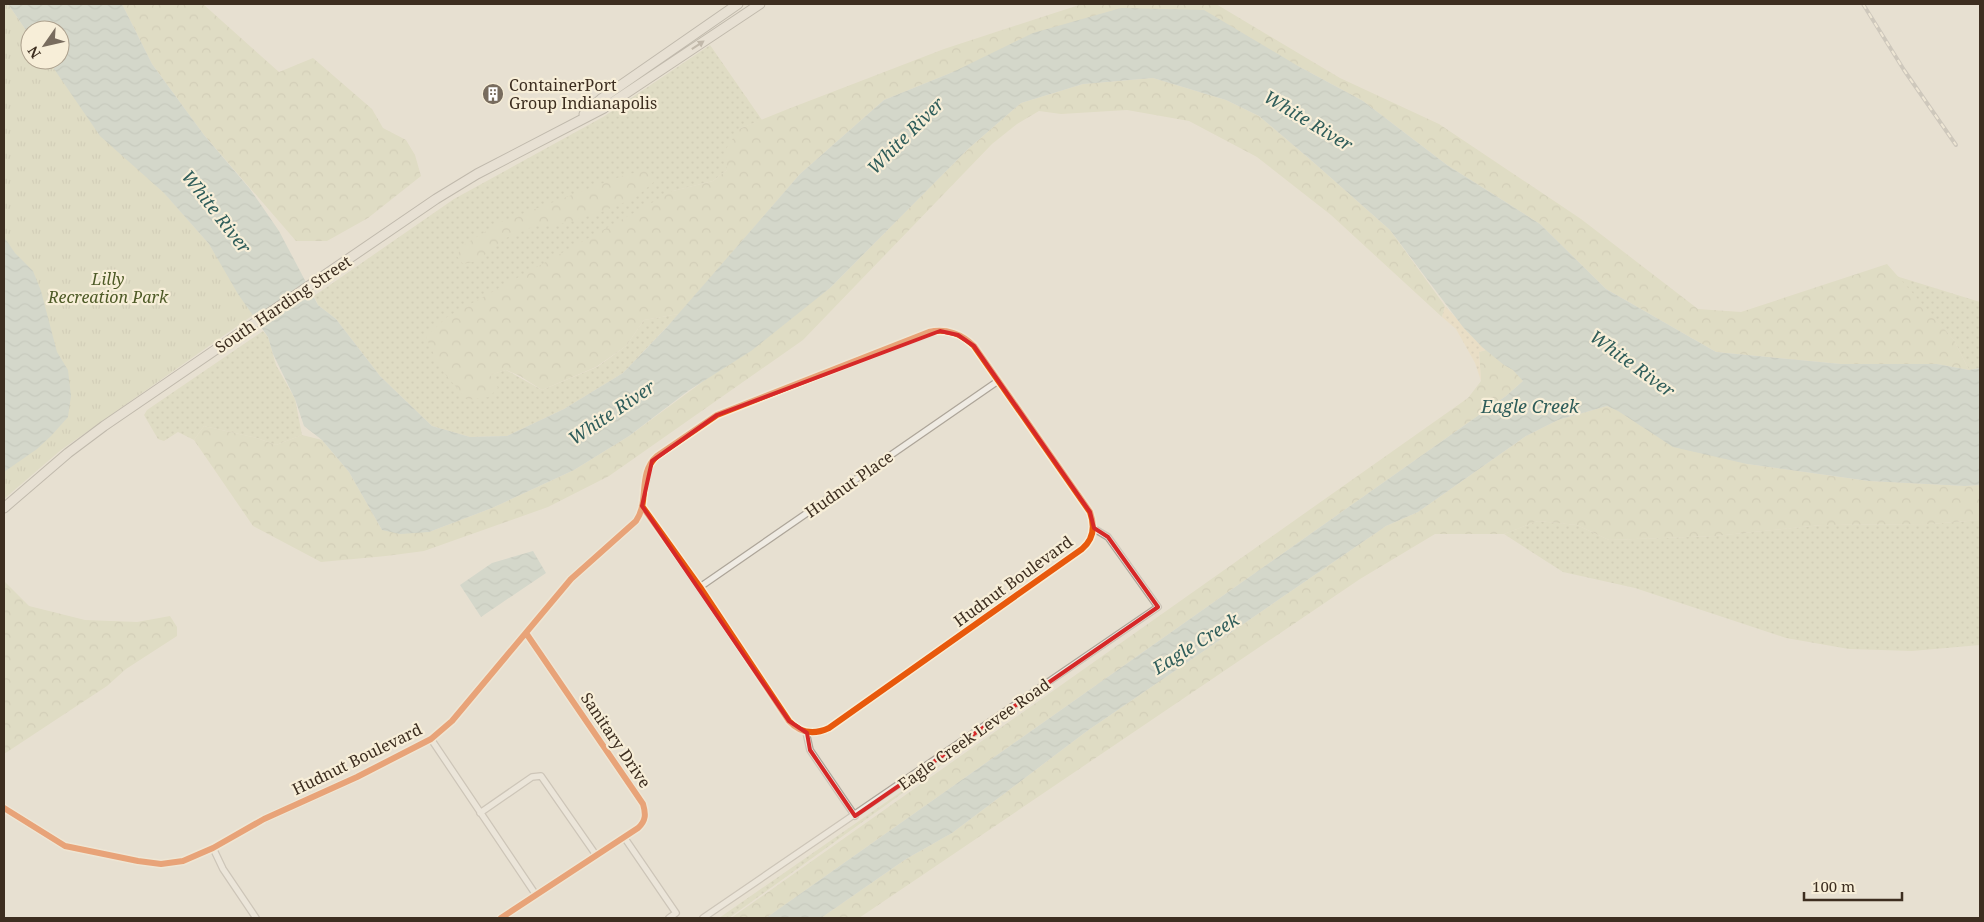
<svg xmlns="http://www.w3.org/2000/svg" width="1984" height="922" font-family="'Noto Serif',serif">
  <defs>
    <pattern id="grass-dots" width="8" height="8" patternUnits="userSpaceOnUse" patternTransform="scale(1.25)"><rect width="8" height="8" fill="#d6d7b3"/><path d="M2 2h.1M6 6h.1" fill="none" stroke="#b9b99a" stroke-width="1.8" stroke-linecap="round"/></pattern>
    <pattern id="forest-crowns" width="20" height="18" patternUnits="userSpaceOnUse" patternTransform="scale(1.25)"><rect width="20" height="18" fill="#d6d7b3"/><path d="M2 6a3 3 0 1 1 6 0M12 15a3 3 0 1 1 6 0" fill="none" stroke="#b9b99a"/></pattern>
    <pattern id="sand-dots" width="8" height="8" patternUnits="userSpaceOnUse" patternTransform="scale(1.25)"><rect width="8" height="8" fill="#eadcb9"/><path d="M2 2h.1M6 6h.1" fill="none" stroke="#cabd9f" stroke-width="1.8" stroke-linecap="round"/></pattern>
    <pattern id="park-tufts" width="24" height="20" patternUnits="userSpaceOnUse" patternTransform="scale(1.25)"><rect width="24" height="20" fill="#d6d7b3"/><path d="M3 7l-1-3M5 7V3M7 7l1-3M15 17l-1-3M17 17v-4M19 17l1-3" fill="none" stroke="#b9b99a"/></pattern>
    <pattern id="water-waves" width="16" height="10" patternUnits="userSpaceOnUse" patternTransform="scale(1.25)"><rect width="16" height="10" fill="#bcccc2"/><path d="M0 5q4-4 8 0t8 0" fill="none" stroke="#a2b0a6"/></pattern>
  </defs>
  <rect width="100%" height="100%" fill="#e7e0d1"/>
  <path fill="url(#grass-dots)" d="M 710,45 L 762,120 L 739,129 L 727,170 L 713,181 L 673,191 L 489,375 L 506,370 L 542,390 L 597,367 L 626,346 L 644,320 L 679,314 L 623,373 L 564,409 L 507,436 L 470,437 L 432,426 L 380,376 L 336,319 L 318,305 L 314,296 L 454,199 L 603,117 Z
    M 1896,276 L 1980,302 L 1980,368 L 1969,370 L 1954,340 Z
    M 263,331 L 268,337 L 276,365 L 295,399 L 302,435 L 276,445 L 257,438 L 204,426 L 194,440 L 178,432 L 164,441 L 158,439 L 144,415 L 147,410 Z
    M 1980,520 L 1980,645 L 1912,651 L 1849,649 L 1786,638 L 1635,588 L 1563,572 L 1504,534 L 1538,521 L 1577,525 L 1609,540 L 1715,536 L 1822,525 L 1930,524 Z
    M 993,728 L 729,918 L 719,918 Z"/>
  <path fill="url(#forest-crowns)" d="M 122,4 L 203,4 L 279,72 L 313,58 L 372,109 L 383,128 L 406,140 L 415,155 L 421,176 L 368,218 L 327,241 L 296,241 L 204,135 L 152,64 Z
    M 1082,4 L 1216,4 L 1340,78 L 1439,124 L 1581,219 L 1698,309 L 1741,312 L 1887,264 L 1954,340 L 1969,370 L 1937,364 L 1841,364 L 1716,352 L 1606,289 L 1540,224 L 1447,165 L 1363,101 L 1298,66 L 953,72 L 884,100 L 800,174 L 679,314 L 644,320 L 626,346 L 596,367 L 542,390 L 520,376 L 506,370 L 490,375 L 498,388 L 489,397 L 467,400 L 440,368 L 426,337 L 447,317 L 673,191 L 713,181 L 727,170 L 724,152 L 739,129 L 788,109 L 944,49 Z
    M 1153,78 L 1226,100 L 1259,116 L 1312,161 L 1390,230 L 1445,306 L 1442,317 L 1331,215 L 1257,157 L 1189,121 L 1127,110 L 1061,114 L 1039,111 L 1017,124 L 992,144 L 803,340 L 609,476 L 548,507 L 424,551 L 386,556 L 321,562 L 253,526 L 194,440 L 204,426 L 257,438 L 276,445 L 302,435 L 322,440 L 349,472 L 382,530 L 429,532 L 492,508 L 574,470 L 629,436 L 830,288 L 968,149 L 1021,103 L 1083,84 Z
    M 649,169 L 655,181 L 635,198 L 599,213 L 557,225 L 535,226 L 506,238 L 477,261 L 463,264 L 457,256 L 462,246 L 501,222 L 622,176 Z
    M 1486,350 C 1496,358 1517,370 1523,381 L 1506,396 L 766,918 L 731,918 L 1468,398 L 1481,381 L 1479,352 Z
    M 1607,406 L 1747,464 L 1869,481 L 1965,486 L 1980,485 L 1980,520 L 1930,524 L 1822,525 L 1715,536 L 1609,540 L 1577,525 L 1538,521 L 1504,534 L 1435,534 L 1360,579 L 859,918 L 821,918 L 906,859 L 952,833 L 1087,731 L 1386,526 L 1418,512 L 1526,436 L 1558,420 Z
    M 4,581 L 29,606 L 85,620 L 137,622 L 170,616 L 177,627 L 177,636 L 126,669 L 107,686 L 4,754 Z"/>
  <path fill="url(#sand-dots)" d="M 1445,306 L 1486,350 L 1479,352 L 1481,381 L 1475,363 L 1456,329 L 1442,317 Z"/>
  <path fill="url(#park-tufts)" d="M 4,4 L 8,4 L 30,36 L 30,60 L 48,60 L 209,244 L 253,315 L 61,450 L 4,499 Z"/>
  <path fill="url(#water-waves)" d="M 8,4 L 122,4 L 152,64 L 204,135 L 250,189 L 279,231 L 318,305 L 336,319 L 380,376 L 432,426 L 470,437 L 507,436 L 564,409 L 623,373 L 667,327 L 800,174 L 884,100 L 953,72 L 1033,33 L 1121,8 L 1204,10 L 1298,66 L 1363,101 L 1447,165 L 1540,224 L 1606,289 L 1716,352 L 1841,364 L 1937,364 L 1969,370 L 1980,368 L 1980,485 L 1965,486 L 1869,481 L 1747,464 L 1673,447 L 1618,411 L 1607,406 L 1558,420 L 1526,436 L 1418,512 L 1386,526 L 1087,731 L 952,833 L 906,859 L 821,918 L 766,918 L 1506,396 L 1523,381 L 1513,370 L 1504,365 L 1482,347 L 1463,327 L 1390,230 L 1312,161 L 1259,116 L 1226,100 L 1153,78 L 1083,84 L 1021,103 L 968,149 L 830,288 L 751,351 L 688,391 L 629,436 L 574,470 L 492,508 L 429,532 L 400,534 L 382,530 L 349,472 L 322,440 L 304,426 L 295,399 L 273,354 L 268,337 L 238,294 L 209,244 L 164,193 L 100,136 L 48,60 L 60,60 L 60,30 L 30,30 L 30,36 Z
    M 4,237 L 15,253 L 33,271 L 41,291 L 57,352 L 68,370 L 71,396 L 68,417 L 51,436 L 37,449 L 4,472 Z
    M 533,551 L 546,573 L 481,617 L 460,585 L 492,563 Z"/>
  <g fill="none" stroke-linecap="round" stroke-linejoin="round">
    <g stroke="#ada599" stroke-width="8">
      <path id="minor" d="M 700,587 L 998,381
        M 806,732 L 810,750 L 855,816
        M 431,739 L 536,895
        M 4,808 L 65,846 L 138,861 L 161,864 L 183,861 L 213,848 L 264,819 L 357,777 L 431,739 L 452,721 L 571,579 L 636,521 C 650,501 637,474 657,456 L 717,415 L 929,332 C 946,328 962,334 974,346 L 1090,512 C 1095,526 1094,539 1082,549 L 829,728 C 814,735 800,733 789,721 L 700,587 L 642,506
        M 480,813 L 532,777 L 541,776 L 596,855
        M 624,837 L 676,913 L 669,918
        M 213,848 L 223,869 L 256,918
        M 501,918 L 638,828 C 646,821 646,814 643,804 L 526,633
        M 703,918 L 1158,607 L 1108,537 L 1093,528"/>
    </g>
    <g stroke="#928b80" stroke-width="11">
      <path id="primary" d="M 584,114 L 601,99 L 738,4
        M 4,508 L 68,453 L 104,426 L 436,199 L 477,174 L 604,108 L 760,4"/>
    </g>
    <use href="#minor" stroke="#efebe3" stroke-width="5.5"/>
    <use href="#primary" stroke="#e6e1d4" stroke-width="9"/>
    <g stroke="#afaaa2" stroke-width="4">
      <path id="rail" d="M 1863,4 L 1904,70 L 1956,145"/>
    </g>
    <use href="#rail" stroke="#f7eed8" stroke-width="2" stroke-dasharray="5.5" stroke-linecap="butt"/>
    <g stroke="#f7eed8" stroke-width="9">
      <path id="cycleway" d="M 4,808 L 65,846 L 138,861 L 161,864 L 183,861 L 213,848 L 264,819 L 357,777 L 431,739 L 452,721 L 571,579 L 636,521 C 650,501 637,474 657,456 L 717,415 L 929,332 C 946,328 962,334 974,346 L 1090,512 C 1095,526 1094,539 1082,549 L 829,728 C 814,735 800,733 789,721 L 700,587 L 642,506
        M 501,918 L 638,828 C 646,821 646,814 643,804 L 526,633"/>
    </g>
    <use href="#cycleway" stroke="#e8590c" stroke-width="6"/>
  </g>
  <defs><path id="oneway-solid" d="M-6-.8H1V-3.2L6.5 0L1 3.2V.8H-6Z" transform="scale(1.25)"/></defs>
  <use fill="#92887a" href="#oneway-solid" transform="translate(698 45) rotate(-34)"/>
  <path d="M0 0H1984V922H0ZM 940,331 L 958,335 L 974,346 L 1090,512 L 1094,528 L 1108,537 L 1158,607 L 855,816 L 810,750 L 807,733 L 789,721 L 642,506 L 652,461 L 717,415 Z" fill="#e7e0d1" fill-opacity=".55" fill-rule="evenodd"/>
  <path fill="none" stroke="#d62828" stroke-width="4" stroke-linejoin="round" d="M 940,331 L 958,335 L 974,346 L 1090,512 L 1094,528 L 1108,537 L 1158,607 L 855,816 L 810,750 L 807,733 L 789,721 L 642,506 L 652,461 L 717,415 Z"/>
  <defs>
    <g id="building-disc" transform="scale(1.125)"><circle r="9.5" fill="#786c5e" stroke="#f7eed8"/><path d="M-4-6H4V6H1V3H-1V6H-4ZM-2.5-4.3h1.7v1.8h-1.7ZM.8-4.3h1.7v1.8H.8ZM-2.5-1h1.7V.8h-1.7ZM.8-1h1.7V.8H.8Z" fill="#fff"/></g>
  </defs>
  <g fill-rule="evenodd">
    <use href="#building-disc" x="493" y="94"/>
  </g>
  <g text-anchor="middle" stroke-width="4.5" stroke-linejoin="round" paint-order="stroke">
    <g font-size="16" fill="#3d2e20" stroke="#f7eed8" text-anchor="start">
      <text x="509" y="91">ContainerPort<tspan x="509" dy="18">Group Indianapolis</tspan></text>
    </g>
    <g font-size="16" font-style="italic" fill="#4d5a26" stroke="#f7eed8">
      <text x="108" y="285">Lilly<tspan x="108" dy="18">Recreation Park</tspan></text>
    </g>
    <g font-size="16" fill="#3d2e20" stroke="#f7eed8">
      <text transform="translate(283 304) rotate(-34)" y="6">South Harding Street</text>
      <text transform="translate(849 484) rotate(-35)" y="6">Hudnut Place</text>
      <text transform="translate(1013 581) rotate(-36)" y="6">Hudnut Boulevard</text>
      <text transform="translate(974 734) rotate(-35)" y="6">Eagle Creek Levee Road</text>
      <text transform="translate(616 740) rotate(56)" y="6">Sanitary Drive</text>
      <text transform="translate(357 759) rotate(-26)" y="6">Hudnut Boulevard</text>
    </g>
    <g font-size="18" font-style="italic" fill="#2f5d5a" stroke="#f7eed8">
      <text transform="translate(1308 121) rotate(31)" y="6">White River</text>
      <text transform="translate(906 136) rotate(-45)" y="6">White River</text>
      <text transform="translate(216 212) rotate(52)" y="6">White River</text>
      <text transform="translate(1632 364) rotate(36)" y="6">White River</text>
      <text x="1530" y="413">Eagle Creek</text>
      <text transform="translate(612 413) rotate(-34)" y="6">White River</text>
      <text transform="translate(1196 644) rotate(-32)" y="6">Eagle Creek</text>
    </g>
  </g>
  <rect width="1984" height="922" fill="none" stroke="#3d2e20" stroke-width="10"/>
  <g transform="translate(45 45) rotate(236)"><circle r="24" fill="#f7eed8" stroke="#ada18e"/>
  <path d="M0-4L9 19L0 12L-9 19Z" fill="#786c5e"/>
  <text y="-8" font-size="14" font-weight="bold" text-anchor="middle" fill="#3d2e20">N</text>
  </g>
  <path d="M1804 892v8h98v-8" fill="none" stroke="#3d2e20" stroke-width="2.5"/>
  <text x="1812" y="892" font-size="15" fill="#3d2e20" stroke="#f7eed8" stroke-width="4" paint-order="stroke">100 m</text>
</svg>
